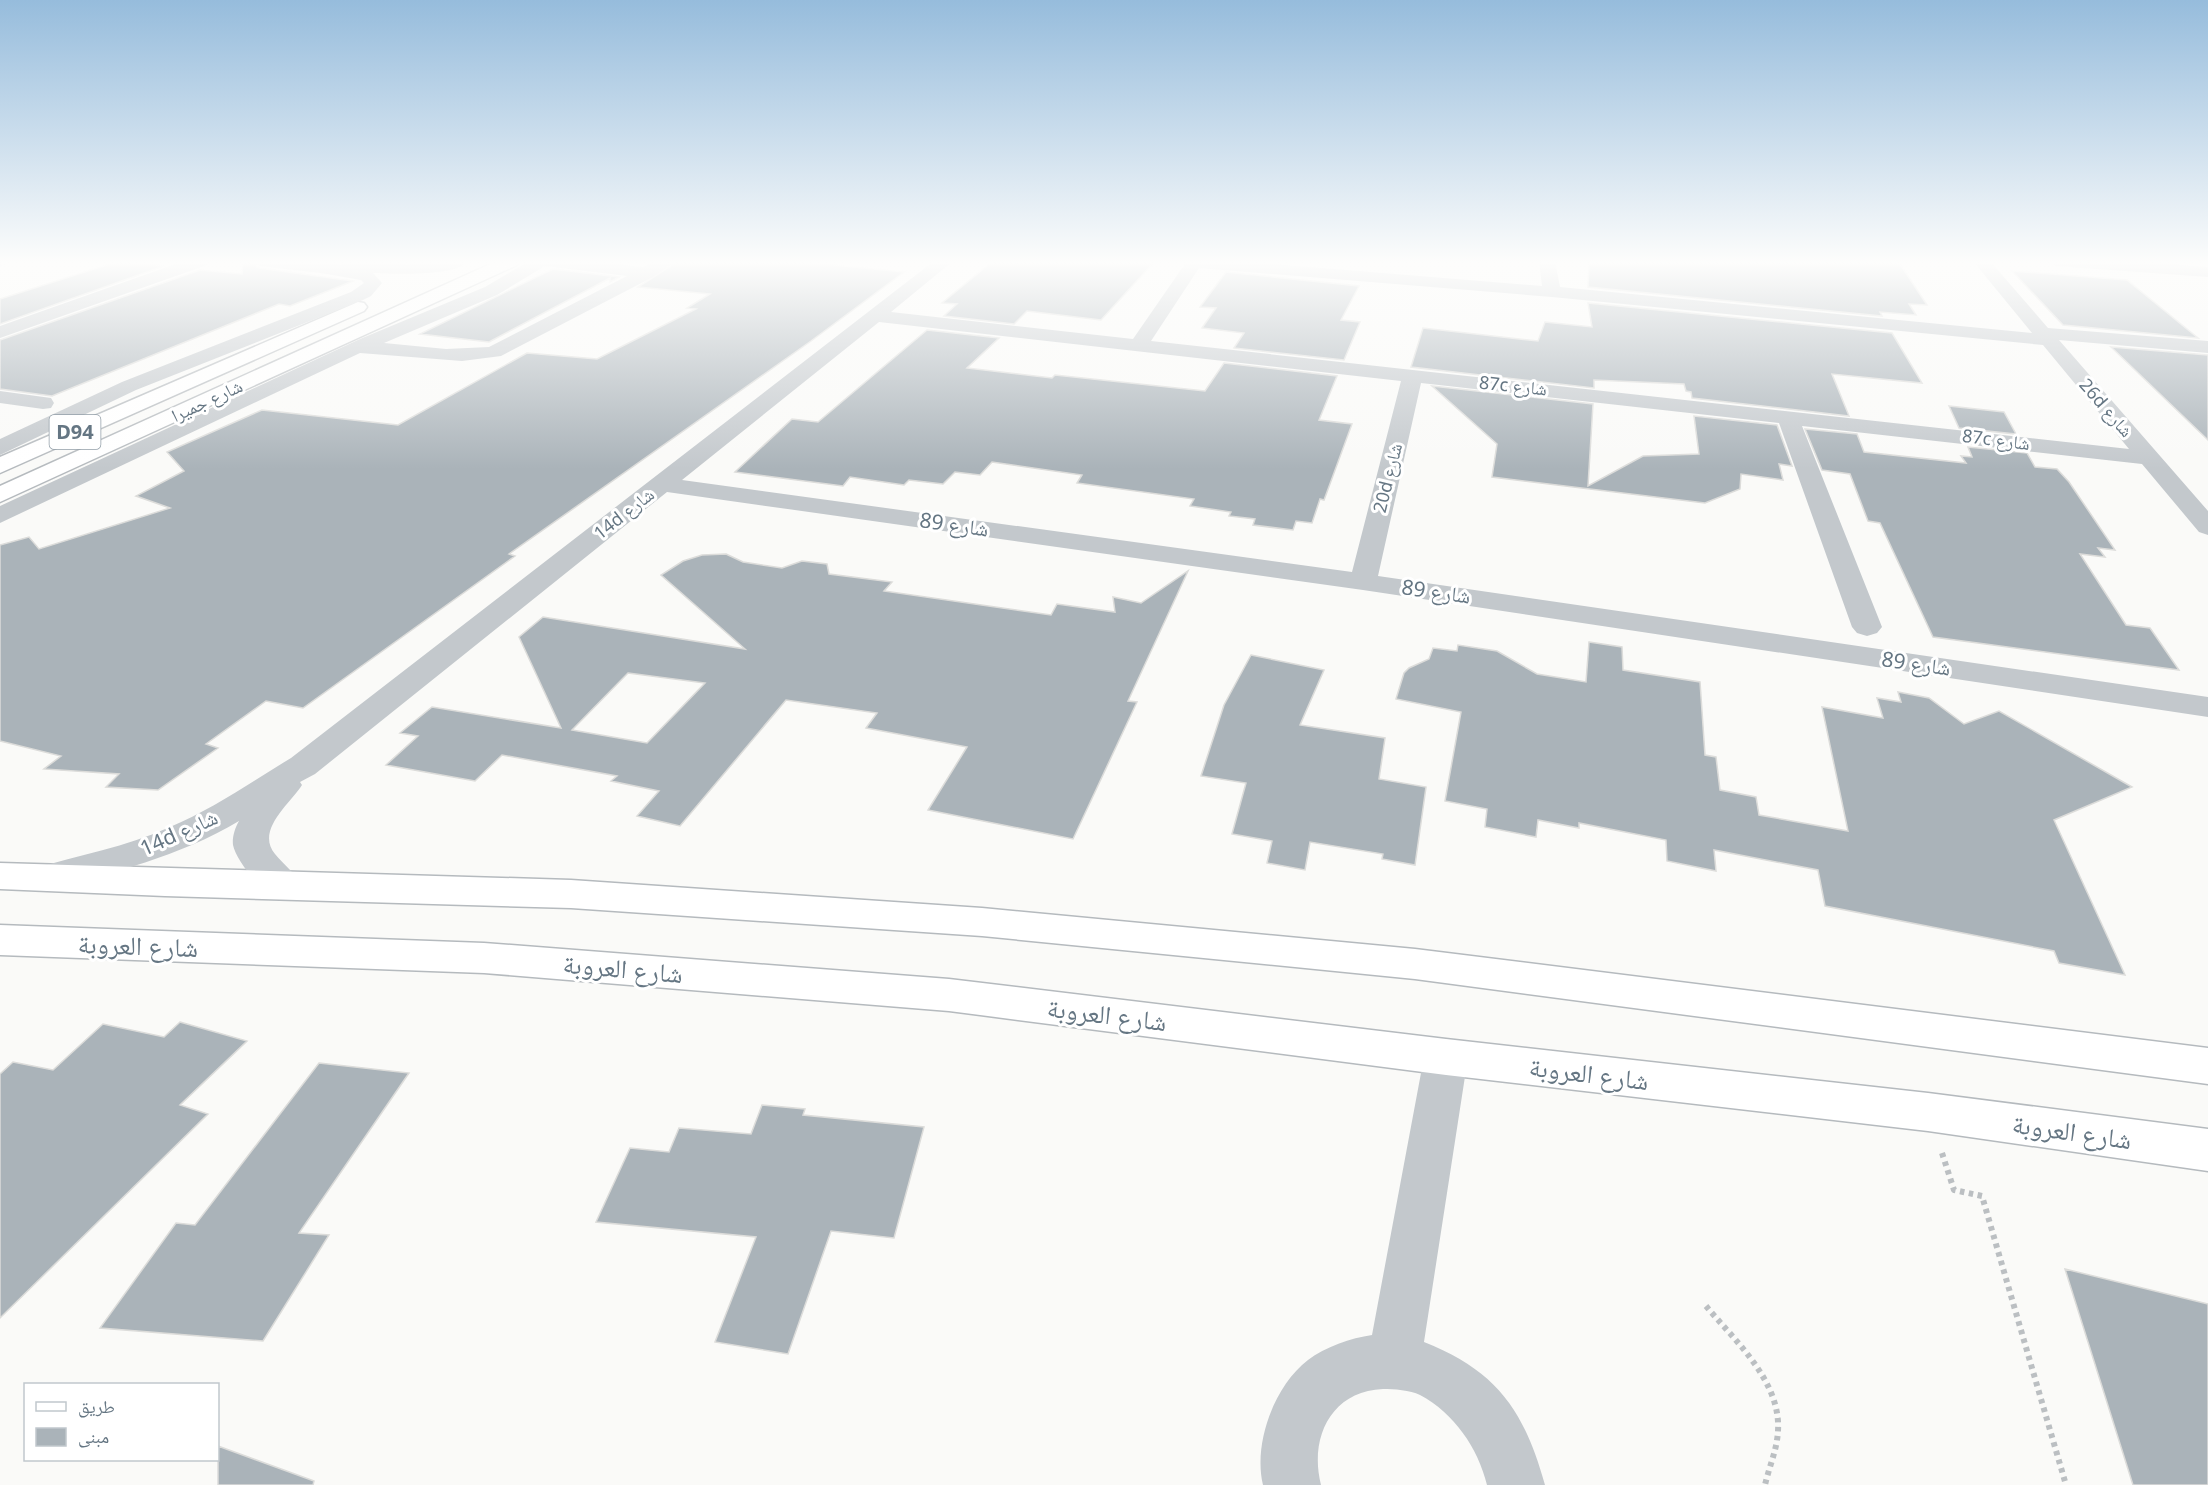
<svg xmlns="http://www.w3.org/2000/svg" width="2208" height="1485" font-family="'Noto Sans','Noto Naskh Arabic',sans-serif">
  <rect width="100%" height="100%" fill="#fafaf8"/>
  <path fill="#aab3b9" stroke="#dcdcda" stroke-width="1.5" fill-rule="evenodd" d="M 119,261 L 164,266 L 0,324 L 0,299 Z
    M 243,261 L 249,261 L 259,268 L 353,281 L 290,306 L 279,304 L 52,396 L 0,389 L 0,340 L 200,270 L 242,274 Z
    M 678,261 L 795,261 L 904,272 L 811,341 L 509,554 L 515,556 L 303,708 L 266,701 L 206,744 L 218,748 L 158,790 L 106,787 L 119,774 L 44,769 L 61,756 L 0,741 L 0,545 L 29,537 L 39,549 L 170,508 L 136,496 L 184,471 L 167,452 L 262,410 L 398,425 L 527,353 L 597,359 L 696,309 L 687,308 L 710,294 L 638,287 Z
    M 993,261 L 1155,261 L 1101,320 L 1027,311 L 1014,324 L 944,316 L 957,304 L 942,303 Z
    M 1589,261 L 1898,261 L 1927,305 L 1909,304 L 1916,315 L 1880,312 L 1882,316 L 1588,287 Z
    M 553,269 L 619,277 L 610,282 L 610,278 L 489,342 L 420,334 Z
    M 2012,271 L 2127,280 L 2198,338 L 2063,325 Z
    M 1226,272 L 1359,286 L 1341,320 L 1360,322 L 1344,360 L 1234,348 L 1244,333 L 1202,328 L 1216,308 L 1200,307 Z
    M 1588,303 L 1892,333 L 1922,383 L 1832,374 L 1849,416 L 1692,398 L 1691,392 L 1686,391 L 1684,384 L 1594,380 L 1594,388 L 1411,367 L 1423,328 L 1538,341 L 1545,322 L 1592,327 Z
    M 927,330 L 999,338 L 967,368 L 1052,378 L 1055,375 L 1205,391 L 1224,363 L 1337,376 L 1319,420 L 1352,424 L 1324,500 L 1320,499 L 1312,523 L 1296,521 L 1293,530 L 1253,525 L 1255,519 L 1229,516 L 1231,512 L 1190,506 L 1194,499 L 1077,483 L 1082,475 L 992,462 L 980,475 L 955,472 L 943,484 L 909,480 L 904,485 L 850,477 L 843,486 L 735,472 L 792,419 L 818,422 Z
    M 2111,347 L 2208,355 L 2208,440 Z
    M 1432,386 L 1593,404 L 1588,486 L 1643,456 L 1699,454 L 1694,416 L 1777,425 L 1792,466 L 1779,464 L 1783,480 L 1741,474 L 1740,489 L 1705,503 L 1492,477 L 1497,444 Z
    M 1949,406 L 2004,412 L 2016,434 L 1959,428 Z
    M 1805,429 L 1857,434 L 1864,452 L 1966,463 L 1961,456 L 1972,457 L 1968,447 L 2027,453 L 2035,467 L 2057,469 L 2069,482 L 2115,550 L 2098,548 L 2105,557 L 2080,554 L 2126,625 L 2150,628 L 2179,670 L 1933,637 L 1880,523 L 1868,521 L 1850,474 L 1822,470 Z
    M 726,554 L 743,562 L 782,568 L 802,561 L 827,564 L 829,574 L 892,582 L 884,591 L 1051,615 L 1057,604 L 1115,612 L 1113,597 L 1141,603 L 1188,571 L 1128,701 L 1137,702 L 1073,839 L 928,810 L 967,747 L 866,728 L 877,713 L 786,700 L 680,826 L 637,816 L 659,791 L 611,781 L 617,776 L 502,755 L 475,781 L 386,765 L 418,736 L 400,733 L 432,707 L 561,728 L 519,637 L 543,617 L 745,649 L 661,575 L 683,561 L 702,555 ZM 628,673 L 705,683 L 647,743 L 572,730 Z
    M 1589,642 L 1622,647 L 1623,670 L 1700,682 L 1705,755 L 1716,757 L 1720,790 L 1756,797 L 1759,815 L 1848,831 L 1822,707 L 1883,718 L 1877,698 L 1901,702 L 1898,692 L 1929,698 L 1964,724 L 1999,711 L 2132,787 L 2054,820 L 2125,975 L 2059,963 L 2054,951 L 1825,906 L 1818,870 L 1714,850 L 1716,871 L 1667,861 L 1666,840 L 1579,823 L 1579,828 L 1538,820 L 1536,837 L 1485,827 L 1487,809 L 1445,801 L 1461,712 L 1396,699 L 1404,673 L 1409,668 L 1429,659 L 1433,648 L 1457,651 L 1458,645 L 1497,651 L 1537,674 L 1586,682 Z
    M 1251,655 L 1324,670 L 1300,725 L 1385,738 L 1379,779 L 1426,787 L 1415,865 L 1382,859 L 1383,854 L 1310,842 L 1305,870 L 1267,863 L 1272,841 L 1232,834 L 1246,783 L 1201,776 L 1224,705 Z
    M 180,1022 L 247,1041 L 180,1105 L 208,1114 L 0,1318 L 0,1074 L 13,1062 L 53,1070 L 103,1024 L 164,1037 Z
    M 319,1063 L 409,1073 L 299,1233 L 329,1235 L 263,1341 L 100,1328 L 176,1223 L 195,1225 Z
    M 762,1105 L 805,1109 L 803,1115 L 924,1127 L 894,1238 L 831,1231 L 788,1354 L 715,1342 L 756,1237 L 596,1222 L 630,1148 L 669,1152 L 679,1128 L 751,1134 Z
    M 2065,1269 L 2208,1304 L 2208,1485 L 2133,1485 Z
    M 218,1446 L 314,1481 L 313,1485 L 218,1485 Z"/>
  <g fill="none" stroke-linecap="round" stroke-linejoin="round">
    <g stroke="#b5babe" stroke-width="3">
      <path id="major" d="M 497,261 L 519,261 L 517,265 L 0,502 L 0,486 Z
        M 358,302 L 364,303 L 367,307 L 364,311 L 0,473 L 0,457 Z
        M 0,863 L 571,880 L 982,908 L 1415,949 L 2208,1048 L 2208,1084 L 1415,979 L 982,936 L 571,908 L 165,896 L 0,889 Z
        M 0,925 L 484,943 L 949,979 L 1446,1039 L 1928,1093 L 2208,1129 L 2208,1171 L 1928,1131 L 1446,1075 L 949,1011 L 484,973 L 0,955 Z"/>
    </g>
    <path stroke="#bbbfc2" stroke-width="2" stroke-dasharray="1.5 1.5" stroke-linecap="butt" d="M 0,265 L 12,261"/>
    <path stroke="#bbbfc2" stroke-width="6" stroke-dasharray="4.5 4.5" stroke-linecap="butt" d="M 1942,1153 L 1954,1190 L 1982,1196 L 2066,1485
      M 1706,1306 C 1735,1341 1781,1381 1778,1431 C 1777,1450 1769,1467 1765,1485"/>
    <path fill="#c3c8cc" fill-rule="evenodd" d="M 184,261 L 209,261 L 207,265 L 0,338 L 0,326 Z
      M 251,261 L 310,261 L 341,265 L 346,261 L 408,265 L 433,261 L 465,263 C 455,276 391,274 373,273 L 382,283 L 371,296 L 363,300 L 136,390 L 0,455 L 0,439 L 122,382 L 351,292 L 364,283 L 361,280 L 321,273 L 259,266 Z
      M 529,261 L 591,261 L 643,267 L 655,261 L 676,261 L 653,277 L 501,356 L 462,361 L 360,353 L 0,523 L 0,506 L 360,339 L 485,287 ZM 545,266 L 627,276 L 489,347 L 446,349 L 384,343 L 497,295 Z
      M 934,261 L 953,261 L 891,312 L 1133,339 L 1187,261 L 1237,261 L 1542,286 L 1539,261 L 1555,261 L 1560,287 L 2032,333 L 1973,261 L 1990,261 L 2048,328 L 2208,341 L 2208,353 L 2059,340 L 2208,511 L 2208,535 L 2199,532 L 2142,464 L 1802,426 L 1882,627 L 1877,633 L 1867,636 L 1857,633 L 1852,627 L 1779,423 L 1421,383 L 1378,576 L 2208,697 L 2208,717 L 1363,590 L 667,492 L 315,774 L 300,782 L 302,785 C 291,803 255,830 275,854 C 284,865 295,873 303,886 L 297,895 C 293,897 288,899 283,899 C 266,899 236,861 233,845 C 232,837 235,828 239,821 C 179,857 113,872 46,891 L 33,887 L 27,878 L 33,869 C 79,855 126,847 170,827 C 213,809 251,782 291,758 ZM 1199,268 L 1552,297 L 2043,345 L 2129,449 L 1151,341 ZM 879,322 L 1401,381 L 1352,572 L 682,480 Z
      M 2048,261 L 2130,261 L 2208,267 L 2208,277 L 2056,266 Z
      M 0,391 L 51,398 L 54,403 L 51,408 L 43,409 L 0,403 Z
      M 1446,1039 L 1461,1044 L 1468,1057 L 1424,1342 C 1497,1371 1524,1410 1545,1485 L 1487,1485 C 1478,1448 1454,1413 1420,1395 C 1410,1390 1394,1389 1383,1389 C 1331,1391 1309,1438 1321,1485 L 1263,1485 C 1253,1444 1274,1386 1308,1360 C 1325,1347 1351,1338 1372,1335 L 1424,1057 L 1431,1044 Z"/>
    <use href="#major" fill="#fff" fill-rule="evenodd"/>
  </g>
  <linearGradient id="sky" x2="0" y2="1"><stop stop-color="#96bcdc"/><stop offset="0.56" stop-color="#fdfdfc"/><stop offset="1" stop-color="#fdfdfc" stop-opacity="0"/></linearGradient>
  <rect width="2208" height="469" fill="url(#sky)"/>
  <g text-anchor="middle" stroke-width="6" stroke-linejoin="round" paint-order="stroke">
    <g font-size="18" fill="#657683" stroke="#fff">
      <text transform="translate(1513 386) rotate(6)" y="6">87c شارع</text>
      <text transform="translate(207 401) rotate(-25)" y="6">شارع جميرا</text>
      <text transform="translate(2106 408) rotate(49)" y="6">26d شارع</text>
      <text transform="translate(1996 440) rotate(7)" y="6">87c شارع</text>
      <text transform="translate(1388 478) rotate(-76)" y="6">20d شارع</text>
      <text transform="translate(624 514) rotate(-38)" y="6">14d شارع</text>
    </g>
    <rect fill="#fff" stroke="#939fa8" stroke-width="1.5" x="49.5" y="415" width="51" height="34" rx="4.5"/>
    <g font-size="20" font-weight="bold" fill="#657683">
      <text x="75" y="439">D94</text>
    </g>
    <g font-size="21" fill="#657683" stroke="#fff">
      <text transform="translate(954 525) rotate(8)" y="7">شارع 89</text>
      <text transform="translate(1436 592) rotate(8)" y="7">شارع 89</text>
      <text transform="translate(1916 664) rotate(8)" y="7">شارع 89</text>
      <text transform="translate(179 833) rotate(-24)" y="7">14d شارع</text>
    </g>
    <g font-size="26" fill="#657683" stroke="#fff">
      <text transform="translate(138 946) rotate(2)" y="9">شارع العروبة</text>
      <text transform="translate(623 969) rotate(5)" y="9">شارع العروبة</text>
      <text transform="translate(1107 1015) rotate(7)" y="9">شارع العروبة</text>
      <text transform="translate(1589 1074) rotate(7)" y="9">شارع العروبة</text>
      <text transform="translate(2072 1132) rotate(8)" y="9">شارع العروبة</text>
    </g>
  </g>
  <rect x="24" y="1383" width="195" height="78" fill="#ffffff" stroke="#c1c8cd" stroke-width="1.5"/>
  <rect x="36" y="1402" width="30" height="9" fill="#ffffff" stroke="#c1c8cd" stroke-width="1.5"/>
  <text x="78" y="1413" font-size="18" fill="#657683">طريق</text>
  <rect x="36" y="1428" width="30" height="18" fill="#aab3b9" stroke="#c1c8cd" stroke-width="1.5"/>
  <text x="78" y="1443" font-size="18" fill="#657683">مبنى</text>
</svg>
